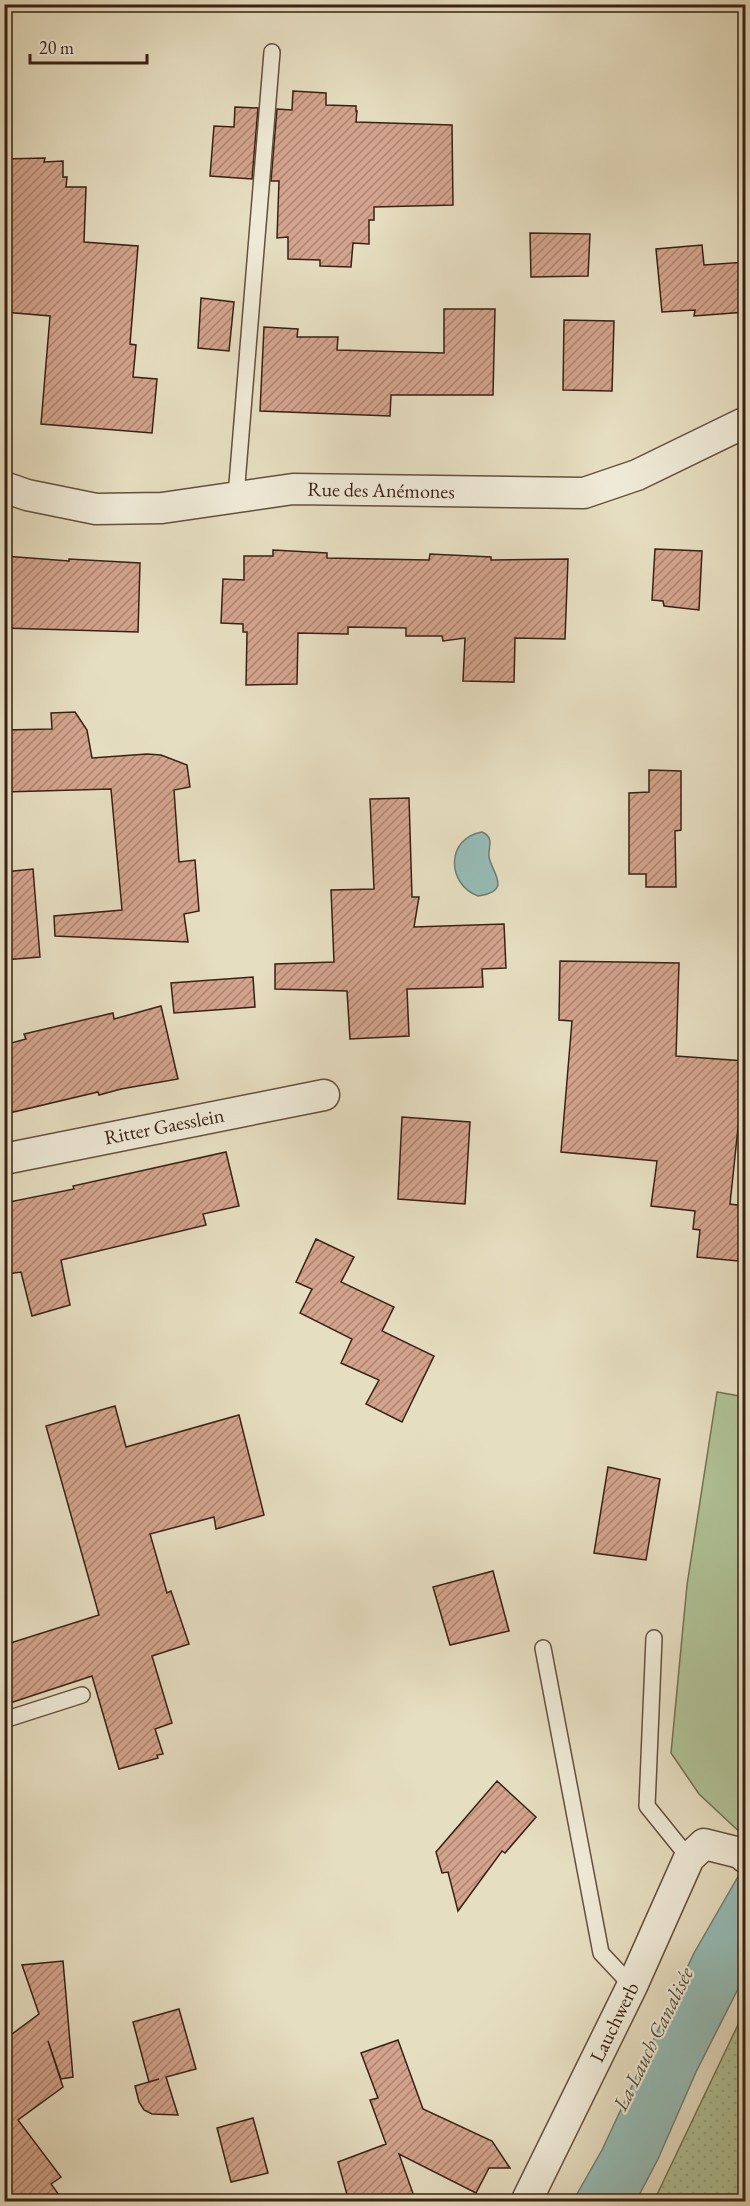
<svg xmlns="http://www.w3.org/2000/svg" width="750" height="2206" font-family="'EB Garamond',serif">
  <defs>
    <pattern id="grass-dots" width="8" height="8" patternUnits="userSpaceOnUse" patternTransform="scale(1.5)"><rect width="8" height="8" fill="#b0c297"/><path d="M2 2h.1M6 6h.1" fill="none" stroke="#98a681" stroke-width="1.8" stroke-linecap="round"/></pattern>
    <pattern id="building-hatch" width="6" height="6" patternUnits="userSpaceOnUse" patternTransform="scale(1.5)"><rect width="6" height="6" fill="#d3a38d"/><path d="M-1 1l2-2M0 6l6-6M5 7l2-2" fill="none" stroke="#ac8472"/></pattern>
  </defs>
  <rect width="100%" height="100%" fill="#e6dec1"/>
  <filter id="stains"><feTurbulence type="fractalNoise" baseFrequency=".00333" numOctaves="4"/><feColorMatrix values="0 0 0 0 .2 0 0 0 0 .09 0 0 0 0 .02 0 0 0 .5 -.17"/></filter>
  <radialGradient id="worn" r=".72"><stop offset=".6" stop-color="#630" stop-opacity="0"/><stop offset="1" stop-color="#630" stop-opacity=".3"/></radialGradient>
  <path fill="url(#grass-dots)" stroke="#747254" stroke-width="1.5" d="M 745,2010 L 745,2201 L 654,2201 Z"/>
  <path fill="#b0c297" stroke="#747254" stroke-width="1.5" d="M 717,1392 L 745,1397 L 745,1837 L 699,1794 L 671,1753 L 687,1585 Z"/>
  <path fill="#96bcb6" stroke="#707e74" stroke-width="1.5" d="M 482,832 C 495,838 488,846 489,857 C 492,873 513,891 478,896 C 446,884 446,838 482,832 Z
    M 739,1875 L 745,1880 L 745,1975 L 696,2072 L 658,2159 L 636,2201 L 573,2201 L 602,2150 L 694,1953 Z"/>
  <path fill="url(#building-hatch)" stroke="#382112" stroke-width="1.5" d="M 293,91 L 326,93 L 326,105 L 356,106 L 356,111 L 357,111 L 356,122 L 452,125 L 453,205 L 374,207 L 374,220 L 369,220 L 369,244 L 353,243 L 351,267 L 320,266 L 320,260 L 288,259 L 288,237 L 277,238 L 279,181 L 271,181 L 277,109 L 292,110 Z
    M 235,107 L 258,108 L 252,179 L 210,176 L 214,126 L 234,127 Z
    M 45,158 L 44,162 L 63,161 L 63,177 L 67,177 L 66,187 L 86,187 L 84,242 L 138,246 L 130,344 L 136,345 L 133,377 L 157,379 L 152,433 L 41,424 L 50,316 L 4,312 L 4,159 Z
    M 530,233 L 590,234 L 588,276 L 531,277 Z
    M 702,245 L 704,265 L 746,262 L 746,312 L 694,316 L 695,310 L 662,312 L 656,249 Z
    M 201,298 L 234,302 L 229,351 L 198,348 Z
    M 444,309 L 495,309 L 493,395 L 391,395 L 390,416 L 260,411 L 264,327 L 298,329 L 297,337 L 338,337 L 337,350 L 444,353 Z
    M 564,320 L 614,321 L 612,391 L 563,390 Z
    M 655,549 L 702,551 L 699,610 L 664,606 L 663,601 L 652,600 Z
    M 273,550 L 327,553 L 327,558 L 429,560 L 430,554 L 491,557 L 491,560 L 568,559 L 565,639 L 515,638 L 514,682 L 463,681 L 465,638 L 443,641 L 442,636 L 406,636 L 406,628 L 348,627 L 348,634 L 298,633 L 297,684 L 246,685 L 247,632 L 243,632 L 243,624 L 221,623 L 223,579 L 244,580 L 244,556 L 273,556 Z
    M 4,556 L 69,561 L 69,559 L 140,563 L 138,632 L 4,628 Z
    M 75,712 L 87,730 L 92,758 L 147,754 L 161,755 L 187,765 L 190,787 L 174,790 L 179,862 L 195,860 L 199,911 L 184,914 L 188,942 L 55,936 L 54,916 L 122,910 L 111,789 L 4,792 L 4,730 L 52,729 L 51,713 Z
    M 649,770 L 681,771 L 681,830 L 675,831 L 676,887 L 646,887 L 646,874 L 629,874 L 629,793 L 649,792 Z
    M 409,798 L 412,897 L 419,897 L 414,927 L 504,924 L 506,968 L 482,969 L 483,987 L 407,989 L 409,1036 L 350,1039 L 347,991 L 275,989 L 275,964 L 334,962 L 331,890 L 374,889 L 370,799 Z
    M 33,869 L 40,957 L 4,960 L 4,872 Z
    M 560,961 L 679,963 L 676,1056 L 745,1061 L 730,1204 L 744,1206 L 738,1261 L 697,1257 L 700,1230 L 693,1229 L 695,1211 L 651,1206 L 657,1161 L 561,1152 L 572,1021 L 559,1020 Z
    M 253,977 L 255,1007 L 174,1013 L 171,983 Z
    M 161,1006 L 178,1079 L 121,1089 L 99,1095 L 98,1092 L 9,1113 L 4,1096 L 4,1045 L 26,1039 L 24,1034 L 113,1013 L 114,1019 Z
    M 402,1117 L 470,1122 L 465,1204 L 398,1199 Z
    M 226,1152 L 239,1206 L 203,1214 L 206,1225 L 61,1260 L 70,1305 L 32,1316 L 21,1272 L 8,1274 L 4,1257 L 4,1203 L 74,1189 L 73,1186 Z
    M 316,1239 L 354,1257 L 341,1282 L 394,1307 L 382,1331 L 434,1356 L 402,1422 L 366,1404 L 379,1380 L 341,1363 L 352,1339 L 300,1313 L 312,1289 L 296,1282 Z
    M 115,1406 L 126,1447 L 239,1415 L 264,1515 L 216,1529 L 214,1517 L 150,1534 L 167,1593 L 171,1591 L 189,1644 L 152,1656 L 172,1723 L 155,1729 L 163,1754 L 157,1755 L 158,1758 L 119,1769 L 92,1676 L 4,1705 L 4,1645 L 99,1615 L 46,1426 Z
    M 608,1467 L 660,1479 L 646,1560 L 594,1553 Z
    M 493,1571 L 509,1631 L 450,1645 L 433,1587 Z
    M 497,1781 L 536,1817 L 505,1853 L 502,1851 L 458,1911 L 448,1872 L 442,1873 L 436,1852 Z
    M 63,1961 L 73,2077 L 61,2079 L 48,2041 L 63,2087 L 18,2120 L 61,2177 L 51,2184 L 64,2202 L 4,2202 L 4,2040 L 39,2014 L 22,1965 Z
    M 179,2009 L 196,2069 L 166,2077 L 178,2115 L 152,2114 L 144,2110 L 139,2102 L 135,2086 L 159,2079 L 149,2082 L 133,2022 Z
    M 398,2040 L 423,2109 L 492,2141 L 510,2168 L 489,2168 L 476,2193 L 399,2154 L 416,2202 L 349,2202 L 338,2162 L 386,2144 L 370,2100 L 378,2098 L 361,2053 Z
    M 253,2118 L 268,2173 L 231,2182 L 217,2128 Z"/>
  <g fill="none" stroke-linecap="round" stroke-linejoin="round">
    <g stroke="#64503e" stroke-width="18">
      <path id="lane" d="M 236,496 L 272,52
        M 654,1638 L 647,1806 L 689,1858
        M 543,1648 L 601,1953 L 632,1986
        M 4,1720 L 82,1695"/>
    </g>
    <g stroke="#64503e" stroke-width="33">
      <path id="street" d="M 4,487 L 27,495 L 96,509 L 162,508 L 293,489 L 584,493 L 637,475 L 746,422
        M 4,1159 L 324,1095
        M 526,2202 L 632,1986 L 689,1858 L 704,1844 L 740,1853 L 746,1858"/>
    </g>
    <use href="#lane" stroke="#efead7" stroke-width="15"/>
    <use href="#street" stroke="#efead7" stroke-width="30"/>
  </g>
  <g text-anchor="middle" stroke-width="4.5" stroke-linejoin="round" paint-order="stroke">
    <g font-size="20" fill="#382112" stroke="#efead7">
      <text transform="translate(381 490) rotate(1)" y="7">Rue des Anémones</text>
      <text transform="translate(164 1126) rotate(-11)" y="7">Ritter Gaesslein</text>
      <text transform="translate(614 2022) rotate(-64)" y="7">Lauchwerb</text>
    </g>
    <g font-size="21" font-style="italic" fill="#545043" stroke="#efead7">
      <text transform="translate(653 2039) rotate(-64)" y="7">La Lauch Canalisée</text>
    </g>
  </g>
  <rect width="750" height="2206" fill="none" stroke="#e6dec1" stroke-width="24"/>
  <rect x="6" y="6" width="738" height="2194" fill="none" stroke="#382112" stroke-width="3"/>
  <rect x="12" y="12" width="726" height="2182" fill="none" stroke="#382112" stroke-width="1.5"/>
  <path d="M30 54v9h117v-9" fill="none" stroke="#382112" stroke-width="3"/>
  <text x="39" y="54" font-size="18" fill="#382112" stroke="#efead7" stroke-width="4.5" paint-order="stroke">20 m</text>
  <rect width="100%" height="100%" filter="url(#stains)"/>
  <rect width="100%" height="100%" fill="url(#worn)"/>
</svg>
